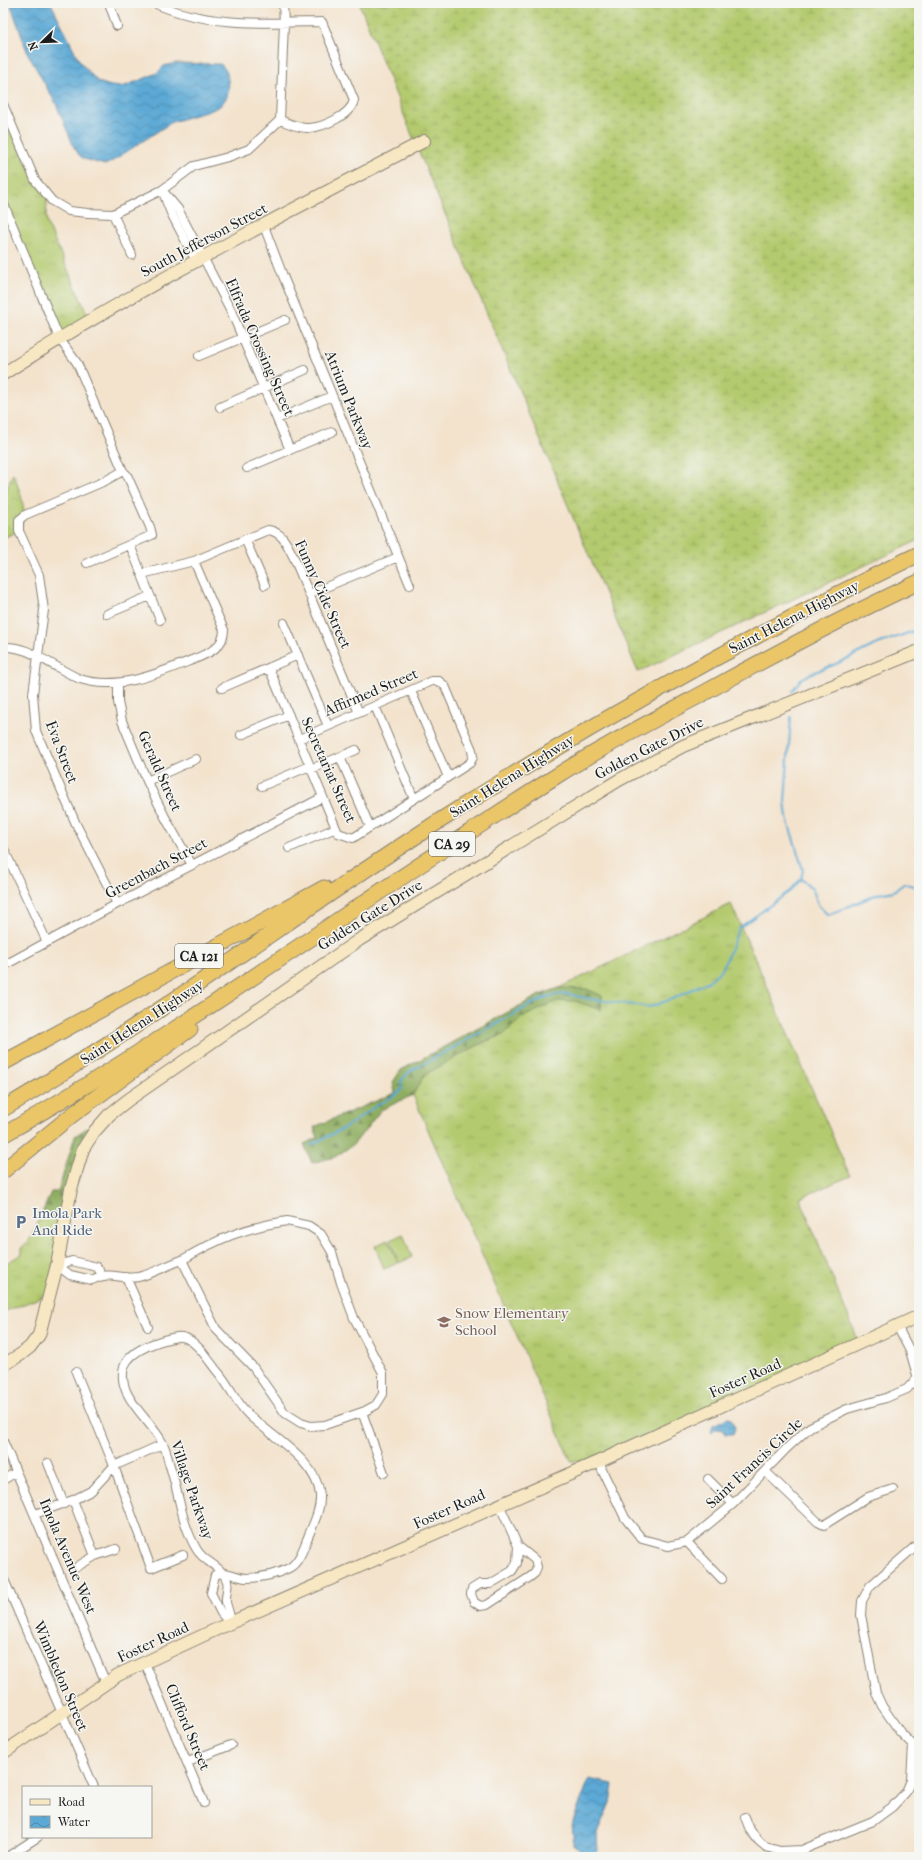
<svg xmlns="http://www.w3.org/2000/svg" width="922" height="1860" font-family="'IM FELL French Canon',serif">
  <defs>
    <pattern id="grass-tufts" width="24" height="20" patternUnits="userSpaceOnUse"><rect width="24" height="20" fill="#b4ca6e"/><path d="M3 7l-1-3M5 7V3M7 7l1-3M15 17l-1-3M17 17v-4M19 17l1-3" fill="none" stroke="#9aad5f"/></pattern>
    <pattern id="forest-firs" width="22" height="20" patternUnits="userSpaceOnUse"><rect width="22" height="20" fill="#8fae61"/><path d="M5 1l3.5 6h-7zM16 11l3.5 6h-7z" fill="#748d4f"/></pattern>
    <pattern id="wetland-marsh" width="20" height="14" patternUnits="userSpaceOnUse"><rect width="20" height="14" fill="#b4ca6e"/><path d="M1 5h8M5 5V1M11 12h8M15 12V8" fill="none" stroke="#9aad5f"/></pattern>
    <pattern id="park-crowns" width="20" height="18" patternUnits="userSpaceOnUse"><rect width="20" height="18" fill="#b4ca6e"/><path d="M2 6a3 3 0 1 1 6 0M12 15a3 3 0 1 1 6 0" fill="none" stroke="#9aad5f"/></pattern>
    <pattern id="water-waves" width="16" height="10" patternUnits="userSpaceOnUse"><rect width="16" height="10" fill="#5ca9d5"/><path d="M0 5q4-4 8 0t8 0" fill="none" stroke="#4b89ac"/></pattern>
  </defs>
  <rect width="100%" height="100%" fill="#f6f6f2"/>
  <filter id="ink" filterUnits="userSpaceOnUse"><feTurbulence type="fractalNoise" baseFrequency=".025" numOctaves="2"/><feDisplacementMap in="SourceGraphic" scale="8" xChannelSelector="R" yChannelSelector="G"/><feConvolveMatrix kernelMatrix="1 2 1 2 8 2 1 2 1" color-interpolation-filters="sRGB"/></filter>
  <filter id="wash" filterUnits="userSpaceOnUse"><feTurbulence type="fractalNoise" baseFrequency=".012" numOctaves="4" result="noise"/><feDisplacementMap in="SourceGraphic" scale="16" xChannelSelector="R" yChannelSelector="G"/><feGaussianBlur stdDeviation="0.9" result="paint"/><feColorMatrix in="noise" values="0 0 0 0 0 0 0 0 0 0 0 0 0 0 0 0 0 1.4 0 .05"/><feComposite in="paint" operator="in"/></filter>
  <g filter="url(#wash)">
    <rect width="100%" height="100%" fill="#f3e3cd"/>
    <path fill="url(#grass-tufts)" stroke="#687345" d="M 3,104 L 35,180 L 48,195 L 46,214 L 47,223 L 90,320 L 59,338 L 3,202 Z
      M 731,904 L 850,1176 L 800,1198 L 859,1343 L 600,1461 L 571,1461 L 413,1095 L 422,1059 L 540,995 L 559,988 Z
      M 42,1213 L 64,1224 L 50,1294 L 3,1312 L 3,1265 L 22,1254 L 22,1247 L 29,1241 Z"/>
    <path fill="url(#forest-firs)" stroke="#56653e" d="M 559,988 L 587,989 L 602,996 L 601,1010 L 575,1001 L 557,1001 L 523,1017 L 503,1035 L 482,1043 L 424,1075 L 413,1095 L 381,1110 L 354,1144 L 335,1157 L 312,1163 L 304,1144 L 318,1138 L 314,1127 L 395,1093 L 393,1082 L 401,1070 L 540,995 Z
      M 128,1100 L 94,1132 L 64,1224 L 42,1213 L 51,1192 L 58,1192 L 75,1136 Z"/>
    <path fill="url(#wetland-marsh)" stroke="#687345" d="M 359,3 L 919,3 L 919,540 L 638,672 L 416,145 Z"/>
    <path fill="url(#park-crowns)" stroke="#687345" d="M 13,473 L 21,495 L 25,515 L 19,531 L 3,538 L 3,497 Z"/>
    <path fill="#b4ca6e" stroke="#687345" d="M 403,1234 L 412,1257 L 399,1263 L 390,1240 Z
      M 388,1240 L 398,1263 L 384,1269 L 375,1246 Z"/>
    <path fill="url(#water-waves)" stroke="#3c6278" d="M 10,3 L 51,3 L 80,62 L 98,82 L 111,86 L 122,87 L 143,79 L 157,73 L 164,66 L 175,63 L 221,64 L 227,72 L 229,88 L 227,97 L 221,105 L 212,110 L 172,122 L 111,162 L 105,165 L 84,159 L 79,155 L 74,147 L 56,104 L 28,54 Z
      M 728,1418 L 731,1419 L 735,1428 L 733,1434 L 725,1434 L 724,1430 L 716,1429 L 712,1433 L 711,1432 L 713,1425 Z
      M 589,1779 L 613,1784 L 610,1803 L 597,1833 L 598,1851 L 590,1855 L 584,1853 L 574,1846 L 572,1824 Z"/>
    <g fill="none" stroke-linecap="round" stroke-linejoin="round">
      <path stroke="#5ca9d5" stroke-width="2" d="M 792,691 L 801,679 L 810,674 L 836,664 L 875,645 L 919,629
        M 791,717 L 785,801 L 787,818 L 803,870 L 801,879
        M 311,1145 L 346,1127 L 376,1106 L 394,1096 L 402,1089 L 401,1081 L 409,1072 L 532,1004 L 552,995 L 567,994 L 590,999 L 650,1007 L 677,997 L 709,981 L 723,968 L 739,928 L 790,891 L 801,879 L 812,888 L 819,906 L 828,915 L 878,894 L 894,891 L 905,883 L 916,887 L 919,891"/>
    </g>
  </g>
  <g filter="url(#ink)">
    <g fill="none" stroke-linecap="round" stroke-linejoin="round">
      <g stroke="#888074" stroke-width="10">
        <path id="street" d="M 109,3 L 117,26
          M 154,3 C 206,27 266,23 322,22 L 354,100 C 351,115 324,127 309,128 C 300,129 288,123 280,120
          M 3,104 L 35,180 L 52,201 L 69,211 L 88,213 L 113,214 L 162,190 L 194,166 L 228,157 L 249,149 L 280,120
          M 280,120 L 284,23 L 283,3
          M 3,202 L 59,338 L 77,363 L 123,471 L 105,481 L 25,515 L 19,520 L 19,531 L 39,575 L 44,610 L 33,694 L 36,731 L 76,824 L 117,904
          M 113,214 L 132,255
          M 264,226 L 283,276 L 410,585
          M 196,261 L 171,213 L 162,190 L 178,209 L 231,311 L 290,450
          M 199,356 L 285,320
          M 220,407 L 305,370
          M 277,419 L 332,396
          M 247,468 L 332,432
          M 245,539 L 265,585
          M 130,545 L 160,620
          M 87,563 L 152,535 L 150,527 L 127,475 L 123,471
          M 142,574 L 194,561 L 268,530 C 283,532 287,545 294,558 L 359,713
          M 309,594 L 398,557
          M 107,614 L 150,596
          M 284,623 L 328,726
          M 3,647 C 25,646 40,658 59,668 C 66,672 73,676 80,679 C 118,691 157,674 192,660 C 207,654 224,648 224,630 L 194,561
          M 269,668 L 338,833 L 353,838 L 470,763 L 473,757 L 472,750 L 445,686 L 439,681 L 432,681 L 299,739
          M 118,684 L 118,702 L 122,721 L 147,781 L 166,819 L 192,865
          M 222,688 L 298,655
          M 411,691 L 448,777
          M 375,706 L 414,799
          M 241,735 L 289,715
          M 340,757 L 370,827
          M 311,769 L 356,750
          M 147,781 L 196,759
          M 262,786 L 310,766
          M 3,847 L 47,942
          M 289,848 L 336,828
          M 3,966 L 117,904 L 323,797
          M 287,1221 L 309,1226 L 321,1234 L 332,1252 L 341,1283 L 354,1318 L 383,1373 L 383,1394 L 376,1405 L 365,1411 L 325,1425 L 311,1426 L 301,1423 L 285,1413 L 253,1367 L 216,1329 L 182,1260 C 217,1239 246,1227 287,1221 Z
          M 57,1265 L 70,1275 L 92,1280 C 110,1270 120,1280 138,1277 C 153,1274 167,1265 182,1260
          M 57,1265 L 72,1261 L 97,1267 L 102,1275
          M 126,1277 L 148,1327
          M 897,1326 L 910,1351 L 919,1382
          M 76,1372 L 114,1466 L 151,1568 L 183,1555
          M 362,1412 L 384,1473
          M 3,1441 L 106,1683
          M 600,1461 L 602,1470 L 625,1518 L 642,1539 L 668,1546 L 687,1542 L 733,1504 L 787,1448 L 810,1427 L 847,1409 L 886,1398 L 907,1389 L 917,1378
          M 48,1463 L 64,1504
          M 765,1471 L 818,1522 L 824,1525 L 868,1497 L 893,1489
          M 708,1479 L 733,1504
          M 3,1480 L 16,1472
          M 73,1500 L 95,1556
          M 499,1504 L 518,1546 L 535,1560 L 537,1567 L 535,1573 L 530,1577 L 487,1605 L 480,1606 L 474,1602 L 471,1594 L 472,1589 L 480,1584 L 490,1584 L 512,1571 L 517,1563 L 518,1546
          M 35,1514 L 73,1500 L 91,1491 L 114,1466 L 163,1444
          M 687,1542 L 722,1579
          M 78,1566 L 95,1556 L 116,1549
          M 3,1577 L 94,1787
          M 230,1623 C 231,1612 227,1610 226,1602 C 225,1595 229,1587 227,1581 C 222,1566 205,1563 197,1550 C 181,1524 179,1492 169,1463 C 167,1456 166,1448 162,1442 C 150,1419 116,1396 124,1367 C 130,1349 161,1340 177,1337 C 193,1334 208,1360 217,1371 C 229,1384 236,1403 249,1415 C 272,1437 317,1461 320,1495 C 321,1509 313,1525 308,1537 C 304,1547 299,1563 289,1568 C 277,1574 260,1578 246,1578 C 234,1577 227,1570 215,1575 L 211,1593 L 221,1613 L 230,1623
          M 145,1663 L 204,1803
          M 188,1762 L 231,1745
          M 745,1817 L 750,1830 L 759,1841 L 766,1847 L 780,1851 L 802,1850 L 873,1821 L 892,1807 L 906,1792 L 911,1780 L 913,1745 L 900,1732 L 882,1706 L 876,1693 L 861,1615 L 862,1601 L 870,1586 L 919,1543
          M 7,1857 L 38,1837"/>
      </g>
      <g stroke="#888074" stroke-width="14">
        <path id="secondary" d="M 3,374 C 138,287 282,216 424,141
          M 3,1365 L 20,1355 L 30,1347 L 39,1335 L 57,1265 L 71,1189 L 83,1149 L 94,1132 L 109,1115 L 128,1100 L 359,940 L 619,780 L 683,746 L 919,651
          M 3,1753 L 118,1675 L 230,1623 L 600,1461 L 919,1316"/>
      </g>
      <g stroke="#888074" stroke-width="17">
        <path id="highway" d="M 3,1063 L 324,888
          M 3,1109 C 155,1019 296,913 444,818 C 596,720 756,633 919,554
          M 3,1135 C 194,1025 372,892 558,775 C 605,745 655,719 704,693 C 774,654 846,616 919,582
          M 3,1171 L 72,1115 L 190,1029"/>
      </g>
      <use href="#street" stroke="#fff" stroke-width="8"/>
      <use href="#secondary" stroke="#f7e8c3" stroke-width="12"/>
      <use href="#highway" stroke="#eac669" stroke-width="15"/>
    </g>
  </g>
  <defs>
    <g id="parking-bare" transform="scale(1.08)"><path d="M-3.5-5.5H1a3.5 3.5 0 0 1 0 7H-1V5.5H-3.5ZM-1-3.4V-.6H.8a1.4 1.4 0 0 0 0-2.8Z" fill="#5c6f8a" stroke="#f6f6f2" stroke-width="2.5" paint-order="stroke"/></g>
    <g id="school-bare" transform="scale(1.08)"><path d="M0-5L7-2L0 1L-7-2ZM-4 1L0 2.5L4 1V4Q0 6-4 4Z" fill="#8d6e63" stroke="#f6f6f2" stroke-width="2.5" paint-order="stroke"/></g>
  </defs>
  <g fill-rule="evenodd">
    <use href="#parking-bare" x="21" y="1222"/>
    <use href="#school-bare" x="444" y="1322"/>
  </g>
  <g text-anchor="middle" stroke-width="3" stroke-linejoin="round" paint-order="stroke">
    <g fill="#f6f6f2" stroke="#5d5d5c" stroke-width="1">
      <rect x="429" y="832" width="46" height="24" rx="3"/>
      <rect x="175" y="944" width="48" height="24" rx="3"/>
    </g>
    <g font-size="14" font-weight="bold" fill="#1c1c1c">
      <text x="452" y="849">CA 29</text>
      <text x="199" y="961">CA 121</text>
    </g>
    <g font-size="15" fill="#1c1c1c" stroke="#f6f6f2">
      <text transform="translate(204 240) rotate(-28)" y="5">South Jefferson Street</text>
      <text transform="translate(260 347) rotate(66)" y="5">Elfrada Crossing Street</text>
      <text transform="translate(349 400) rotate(68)" y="5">Atrium Parkway</text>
      <text transform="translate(323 594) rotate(66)" y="5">Funny Cide Street</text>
      <text transform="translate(794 617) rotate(-27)" y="5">Saint Helena Highway</text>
      <text transform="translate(371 692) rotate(-23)" y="5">Affirmed Street</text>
      <text transform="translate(649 748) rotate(-27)" y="5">Golden Gate Drive</text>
      <text transform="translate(62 752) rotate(69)" y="5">Eva Street</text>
      <text transform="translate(329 770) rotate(66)" y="5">Secretariat Street</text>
      <text transform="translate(160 771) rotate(66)" y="5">Gerald Street</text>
      <text transform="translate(512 776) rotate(-32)" y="5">Saint Helena Highway</text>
      <text transform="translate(156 868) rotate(-28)" y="5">Greenbach Street</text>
      <text transform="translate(370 915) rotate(-32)" y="5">Golden Gate Drive</text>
      <text transform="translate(142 1022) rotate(-33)" y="5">Saint Helena Highway</text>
      <text transform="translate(745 1378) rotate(-24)" y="5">Foster Road</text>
      <text transform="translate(754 1463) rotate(-43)" y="5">Saint Francis Circle</text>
      <text transform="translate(192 1490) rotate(71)" y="5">Village Parkway</text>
      <text transform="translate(449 1509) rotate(-24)" y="5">Foster Road</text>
      <text transform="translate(68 1556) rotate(67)" y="5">Imola Avenue West</text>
      <text transform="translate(153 1642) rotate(-25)" y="5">Foster Road</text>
      <text transform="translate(61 1676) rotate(67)" y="5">Wimbledon Street</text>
      <text transform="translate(188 1727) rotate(67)" y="5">Clifford Street</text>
    </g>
    <g font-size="15" fill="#4e5e75" stroke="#f6f6f2" text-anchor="start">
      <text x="32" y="1218">Imola Park<tspan x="32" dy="17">And Ride</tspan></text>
    </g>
    <g font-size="15" fill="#785e54" stroke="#f6f6f2" text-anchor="start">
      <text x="455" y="1318">Snow Elementary<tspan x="455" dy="17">School</tspan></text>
    </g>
  </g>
  <rect width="922" height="1860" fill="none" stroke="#f6f6f2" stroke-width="16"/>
  <rect x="22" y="1786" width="130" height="52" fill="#f6f6f2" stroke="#9f9f9c"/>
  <rect x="30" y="1799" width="20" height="6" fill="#f7e8c3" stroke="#9f9f9c"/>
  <text x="58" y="1806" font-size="12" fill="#1c1c1c">Road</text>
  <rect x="30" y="1816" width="20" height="12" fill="url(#water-waves)" stroke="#9f9f9c"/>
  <text x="58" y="1826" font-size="12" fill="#1c1c1c">Water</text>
  <g transform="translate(42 42) rotate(247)" stroke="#f6f6f2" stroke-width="3" paint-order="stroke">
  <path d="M0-3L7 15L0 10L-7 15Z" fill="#1c1c1c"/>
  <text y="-6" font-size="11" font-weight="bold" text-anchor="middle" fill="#1c1c1c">N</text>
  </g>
</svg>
